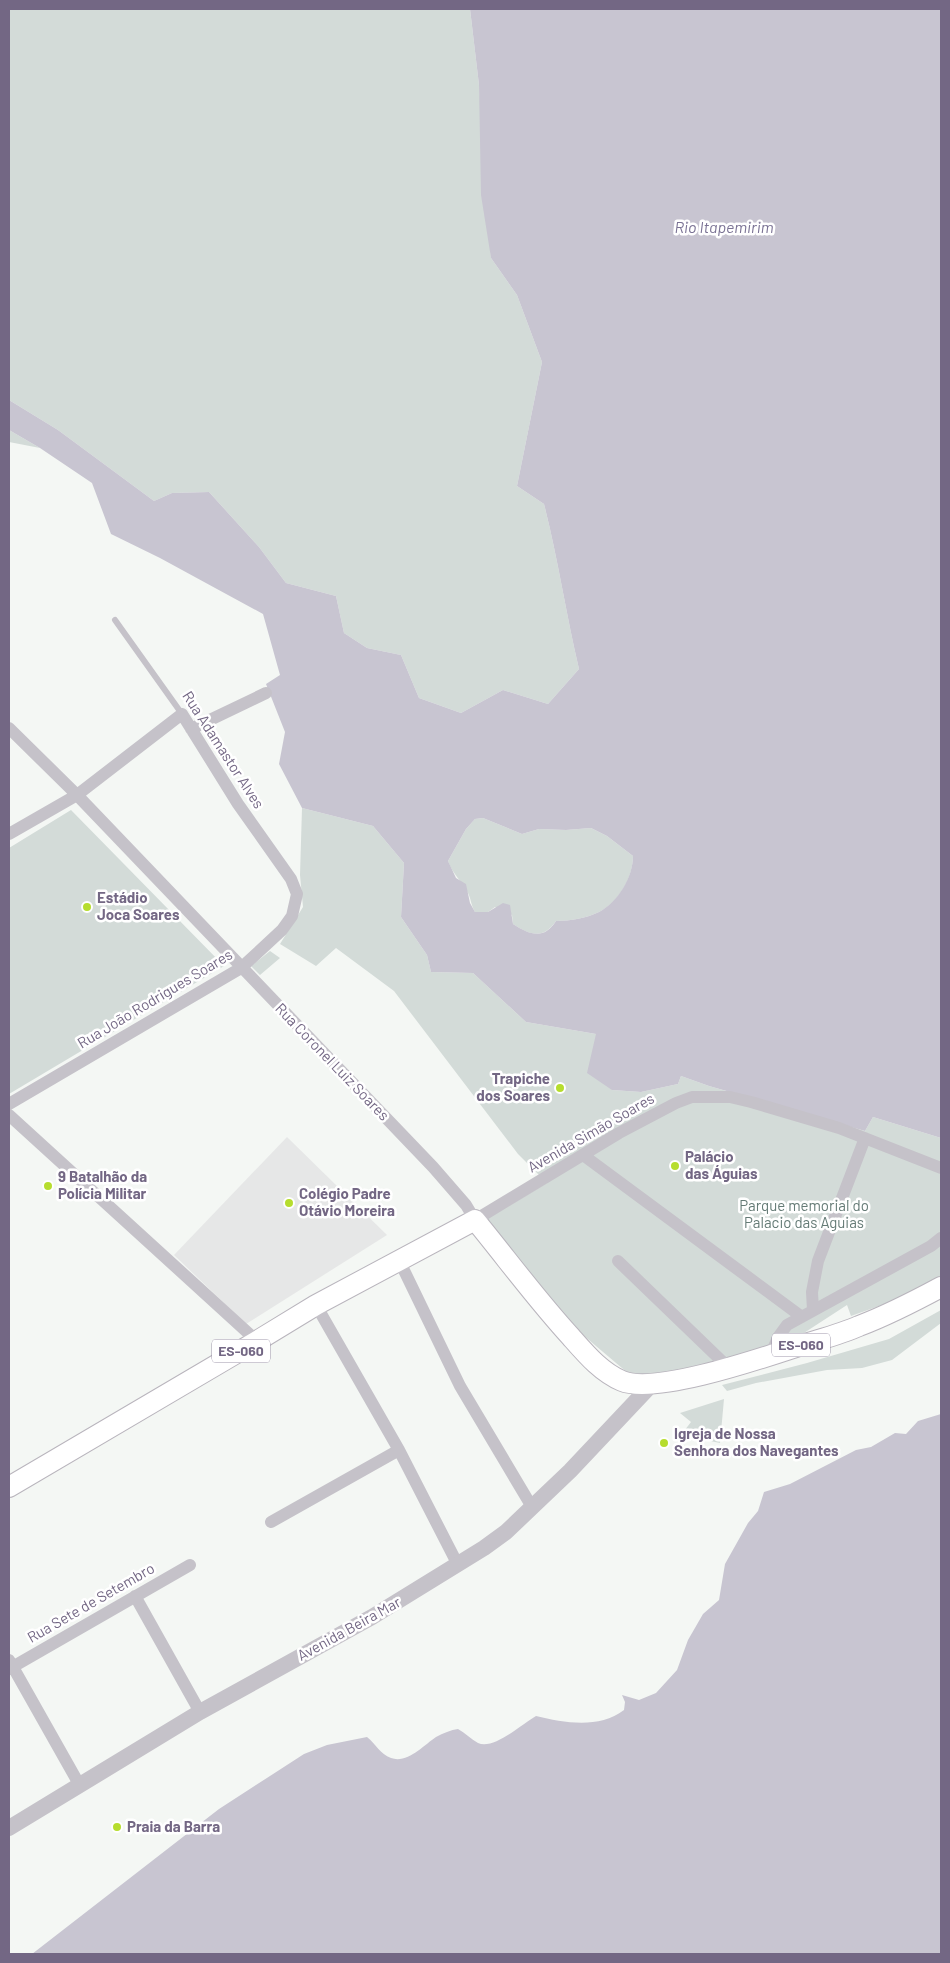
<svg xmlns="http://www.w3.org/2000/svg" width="950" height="1963" font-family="Barlow,sans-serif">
  <rect width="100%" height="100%" fill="#f4f7f4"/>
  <path fill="#e6e7e7" d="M 287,1137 L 387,1235 L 246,1324 L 174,1255 Z"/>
  <path fill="#d3dbd8" d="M 9,9 L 470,9 L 479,85 L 491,258 L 517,295 L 542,362 L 517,486 L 544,504 C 558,559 566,614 579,669 L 548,704 L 503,690 L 461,713 L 419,698 L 401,655 L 367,648 L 344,633 L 336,596 L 286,583 L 259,547 L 209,492 L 172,493 L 154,501 L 58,430 L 9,400 Z
    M 9,430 L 40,448 L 9,442 Z
    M 302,808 L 373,826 L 404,863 L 401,917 L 427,955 L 431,972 L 473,973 L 526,1022 L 596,1034 L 612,1090 L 641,1092 L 678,1084 L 681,1076 L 709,1086 L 865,1131 L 873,1117 L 941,1138 L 941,1279 L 921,1291 L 851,1316 L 847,1305 L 770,1355 L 642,1385 L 583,1335 L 516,1266 L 480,1223 L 547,1183 L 518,1154 L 394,991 L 336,948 L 316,966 L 280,944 L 303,907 L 300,875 Z
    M 71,810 L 224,966 L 9,1094 L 9,848 Z
    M 483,818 L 522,834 L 539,829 L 566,830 L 591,828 L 607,836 L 633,856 C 633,877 619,902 599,912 C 587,918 570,921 556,921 C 543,940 530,935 513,924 L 512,915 L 495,907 L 488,912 L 475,912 C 471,905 471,899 468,893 C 462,881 453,875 448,861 L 466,829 L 475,819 Z
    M 270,951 L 280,958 L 260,975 L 251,966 Z
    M 941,1310 L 941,1323 L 892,1360 L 862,1368 L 827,1370 L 756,1383 L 727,1391 L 722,1385 L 807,1363 L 889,1339 Z
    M 724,1399 L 720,1443 L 681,1435 L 691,1422 L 680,1413 Z"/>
  <path fill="#c8c5d1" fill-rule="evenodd" d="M 470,9 L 941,9 L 941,1138 L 873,1117 L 865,1131 L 709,1086 L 681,1076 L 678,1084 L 641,1092 L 612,1090 L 587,1073 L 596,1034 L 526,1022 L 473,973 L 431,972 L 427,955 L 401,917 L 404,863 L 373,826 L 302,808 L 279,764 L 285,732 L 266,684 L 280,675 L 263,614 L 160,558 L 111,534 L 92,483 L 40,448 L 9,430 L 9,400 L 58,430 L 154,501 L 172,493 L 209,492 L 259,547 L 286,583 L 336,596 L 344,633 L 367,648 L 401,655 L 419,698 L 461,713 L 503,690 L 548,704 L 579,669 C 566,614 558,559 544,504 L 517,486 L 542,362 L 517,295 L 491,258 L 481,195 L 479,85 ZM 483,818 L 522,834 L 539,829 L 566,830 L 591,828 L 607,836 L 633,856 C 633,877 618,902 599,912 C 587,918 570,921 556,921 C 544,940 530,935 513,924 L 510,905 L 503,903 L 488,912 L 475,912 L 470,903 L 466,884 L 456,878 L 448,861 L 466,829 L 475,819 Z
    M 941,1414 L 941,1954 L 32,1954 L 219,1809 L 304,1754 L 327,1745 L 367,1737 C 376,1744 380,1754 391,1758 C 407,1764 424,1745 436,1737 C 443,1733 451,1730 458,1729 C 465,1733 471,1739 478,1743 C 494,1750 522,1724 536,1716 C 565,1723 599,1729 624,1710 L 625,1702 L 622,1695 L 639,1700 L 656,1693 L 677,1670 L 688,1640 L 703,1614 L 719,1600 L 725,1564 L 748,1523 L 758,1511 L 764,1492 L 790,1484 L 856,1450 L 871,1447 L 895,1433 L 906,1434 L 918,1421 Z"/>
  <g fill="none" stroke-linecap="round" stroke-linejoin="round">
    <g stroke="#b9b5bd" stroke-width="22">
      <path id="primary" d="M 9,1487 L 257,1341 L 316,1305 L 475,1220 C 507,1259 537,1300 571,1337 C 586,1354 601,1372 622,1381 C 656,1395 765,1357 802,1345 C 821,1339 841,1334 859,1326 C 888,1315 915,1301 941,1287"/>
    </g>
    <path stroke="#c5c2c9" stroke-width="6" d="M 115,620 L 182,714"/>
    <path stroke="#c5c2c9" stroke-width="12" d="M 9,728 L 77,795 L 433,1167 L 466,1205 L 475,1220 L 619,1133 L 676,1103 L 692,1097 L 730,1097 L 751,1102 L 839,1128 L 941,1168
      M 191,729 L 266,693
      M 9,834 L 77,795 L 182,714 L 238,804 L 291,879 L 297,894 L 292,916 L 282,930 L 241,968 L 9,1104
      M 9,1115 L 257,1341
      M 583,1155 L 802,1317
      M 399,1260 L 460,1386 L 532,1507
      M 618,1261 L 729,1368
      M 316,1305 L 399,1450 L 458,1565
      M 813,1310 L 812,1292 L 818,1261 L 865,1138
      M 770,1355 L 779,1336 L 787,1325 L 931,1246 L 941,1238
      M 271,1522 L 399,1450
      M 135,1596 L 200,1712
      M 9,1660 L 79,1784
      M 9,1669 L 190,1565"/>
    <path stroke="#c5c2c9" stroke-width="16" d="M 9,1828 L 200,1712 L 372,1617 L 484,1548 L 506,1532 L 570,1471 L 653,1383"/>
    <use href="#primary" stroke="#fff" stroke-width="20"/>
  </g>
  <g fill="#b6dd2e" stroke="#fff" stroke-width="2">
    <circle cx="87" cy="907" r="5"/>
    <circle cx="560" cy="1088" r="5"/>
    <circle cx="675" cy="1166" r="5"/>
    <circle cx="48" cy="1186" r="5"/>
    <circle cx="289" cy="1203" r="5"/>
    <circle cx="664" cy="1443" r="5"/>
    <circle cx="117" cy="1827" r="5"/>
  </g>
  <g text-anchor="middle" stroke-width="5" stroke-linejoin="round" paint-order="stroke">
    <g fill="#fff" stroke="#9d95a9" stroke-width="1">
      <rect x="772" y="1333.5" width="58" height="23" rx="4"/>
      <rect x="212" y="1339.5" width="58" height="23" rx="4"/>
    </g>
    <g font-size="14" font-weight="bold" fill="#736784">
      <text x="801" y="1350">ES-060</text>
      <text x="241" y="1356">ES-060</text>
    </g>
    <g font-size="15" fill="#736784" stroke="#fff">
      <text transform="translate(223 750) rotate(57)" y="5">Rua Adamastor Alves</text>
      <text transform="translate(155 999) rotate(-31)" y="5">Rua João Rodrigues Soares</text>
      <text transform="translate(332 1062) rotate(46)" y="5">Rua Coronel Luiz Soares</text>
      <text transform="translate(591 1133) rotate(-30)" y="5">Avenida Simão Soares</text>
      <text transform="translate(91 1603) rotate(-30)" y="5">Rua Sete de Setembro</text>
      <text transform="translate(349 1629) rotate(-29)" y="5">Avenida Beira Mar</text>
    </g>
    <g font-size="15" font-weight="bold" fill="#736784" stroke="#fff" text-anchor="start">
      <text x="97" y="903">Estádio<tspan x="97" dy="17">Joca Soares</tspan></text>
      <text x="550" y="1084" text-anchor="end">Trapiche<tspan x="550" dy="17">dos Soares</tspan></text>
      <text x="685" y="1162">Palácio<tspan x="685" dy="17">das Águias</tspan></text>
      <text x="58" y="1182">9 Batalhão da<tspan x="58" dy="17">Polícia Militar</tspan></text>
      <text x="299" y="1199">Colégio Padre<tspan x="299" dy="17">Otávio Moreira</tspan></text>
      <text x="674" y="1439">Igreja de Nossa<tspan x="674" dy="17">Senhora dos Navegantes</tspan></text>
      <text x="127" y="1832">Praia da Barra</text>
    </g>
    <g font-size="15" fill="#657b76" stroke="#fff">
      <text x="804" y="1211">Parque memorial do<tspan x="804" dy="17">Palacio das Aguias</tspan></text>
    </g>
    <g font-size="16" font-style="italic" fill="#7a7294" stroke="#fff">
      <text x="724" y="233">Rio Itapemirim</text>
    </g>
  </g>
  <rect width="950" height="1963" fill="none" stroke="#736784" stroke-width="20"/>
</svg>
